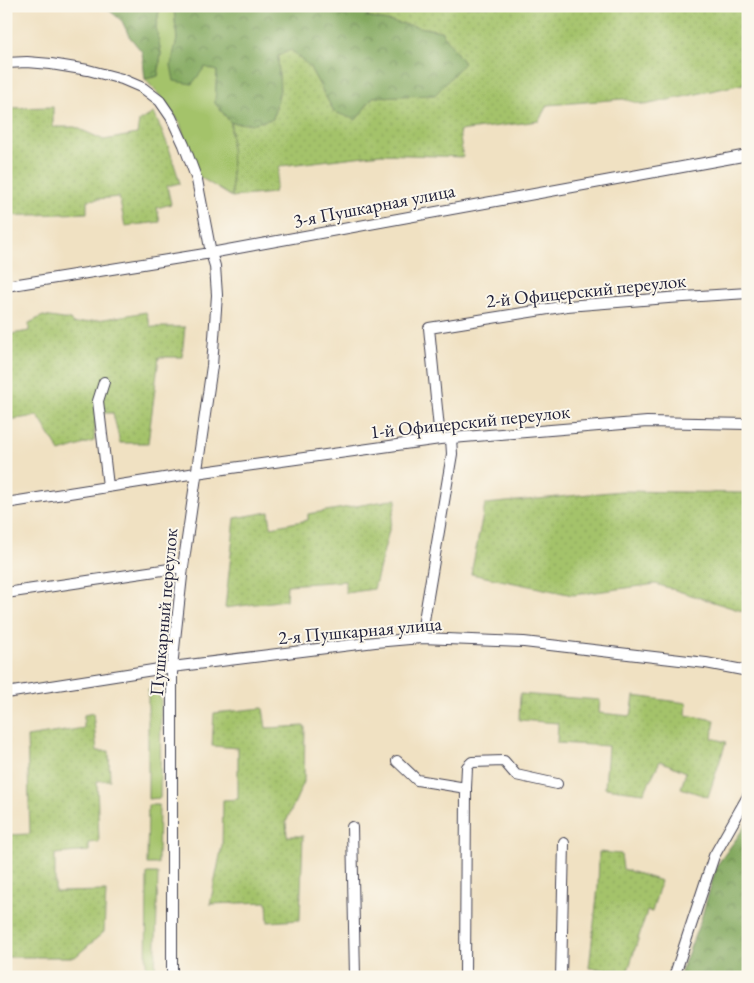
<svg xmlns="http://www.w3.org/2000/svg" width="754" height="983" font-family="'EB Garamond',serif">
  <defs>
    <pattern id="forest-crowns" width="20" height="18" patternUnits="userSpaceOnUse" patternTransform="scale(1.25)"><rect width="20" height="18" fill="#83a95f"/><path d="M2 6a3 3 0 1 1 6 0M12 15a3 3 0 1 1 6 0" fill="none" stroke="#6b8950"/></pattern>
    <pattern id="garden-dots" width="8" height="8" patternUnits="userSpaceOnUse" patternTransform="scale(1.25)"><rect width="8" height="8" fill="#a4c36b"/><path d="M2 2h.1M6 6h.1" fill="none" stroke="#8da75e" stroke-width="1.8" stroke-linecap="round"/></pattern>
  </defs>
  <rect width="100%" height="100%" fill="#fbf7ec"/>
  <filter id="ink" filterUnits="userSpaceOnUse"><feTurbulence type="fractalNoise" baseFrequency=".02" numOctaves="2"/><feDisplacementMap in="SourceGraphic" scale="10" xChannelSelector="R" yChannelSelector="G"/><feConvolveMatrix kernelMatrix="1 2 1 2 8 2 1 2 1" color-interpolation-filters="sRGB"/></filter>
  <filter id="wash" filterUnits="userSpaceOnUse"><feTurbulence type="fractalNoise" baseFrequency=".0096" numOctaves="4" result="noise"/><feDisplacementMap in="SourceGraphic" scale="20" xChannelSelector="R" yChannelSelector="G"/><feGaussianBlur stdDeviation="1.12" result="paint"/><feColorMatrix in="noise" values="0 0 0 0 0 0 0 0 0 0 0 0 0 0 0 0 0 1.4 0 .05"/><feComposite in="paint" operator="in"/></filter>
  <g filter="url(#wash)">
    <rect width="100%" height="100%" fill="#f0e1c2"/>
    <path fill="#a4c36b" stroke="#637253" d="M 160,6 L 174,9 L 177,41 L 171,65 L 205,67 L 217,71 L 215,103 L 231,123 L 232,197 L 195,174 L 180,123 L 160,96 L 145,79 L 158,76 L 161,53 L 156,27 Z
      M 148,689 L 158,693 L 161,700 L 160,798 L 148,799 Z
      M 148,805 L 159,805 L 158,864 L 147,864 Z
      M 147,873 L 158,873 L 155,977 L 146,977 Z"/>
    <path fill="url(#forest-crowns)" stroke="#52664d" d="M 104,6 L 160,6 L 156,27 L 161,53 L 158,76 L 145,79 L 142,52 L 129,36 L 122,21 Z
      M 162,6 L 376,6 L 368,17 L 441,31 L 464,63 L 435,96 L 373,97 L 356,121 L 334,112 L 309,66 L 278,56 L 280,90 L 273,119 L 251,124 L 231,123 L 215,103 L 217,71 L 205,67 L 192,84 L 174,81 L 171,65 L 177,39 L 174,9 Z
      M 748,821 L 748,977 L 679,977 L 701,919 L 717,865 L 736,839 Z"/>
    <path fill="url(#garden-dots)" stroke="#637253" d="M 376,6 L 748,6 L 748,83 L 645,105 L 623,99 L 547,105 L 539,121 L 459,131 L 463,157 L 381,154 L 280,166 L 274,193 L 232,197 L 231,123 L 251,124 L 273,119 L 280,90 L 278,56 L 291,50 L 309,66 L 334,112 L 356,120 L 373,97 L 435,95 L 464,63 L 441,31 L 367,17 Z
      M 53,107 L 53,127 L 75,127 L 104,140 L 137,134 L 139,121 L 154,113 L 169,148 L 180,183 L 167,186 L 171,204 L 157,208 L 160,222 L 125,226 L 119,197 L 87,200 L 87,213 L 6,216 L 6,108 Z
      M 146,312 L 151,327 L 185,327 L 182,357 L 159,357 L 148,443 L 120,443 L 113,413 L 96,413 L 94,441 L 60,452 L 38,416 L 7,420 L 6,422 L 6,335 L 29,331 L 29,323 L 43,316 L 70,320 L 74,324 Z
      M 621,491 L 748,493 L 748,613 L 656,584 L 573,595 L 471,574 L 485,504 Z
      M 397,499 L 374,589 L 346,593 L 345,581 L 287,585 L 286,600 L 225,608 L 235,518 L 269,512 L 271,527 L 308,520 L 308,514 Z
      M 520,694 L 600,700 L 599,713 L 631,716 L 634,696 L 687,703 L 686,715 L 715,720 L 712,738 L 726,742 L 708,797 L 681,788 L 686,772 L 660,761 L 644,793 L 605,788 L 608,746 L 557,743 L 558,723 L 519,720 Z
      M 263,708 L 266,728 L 305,726 L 304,782 L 286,822 L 287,836 L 303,836 L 300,920 L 268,922 L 267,902 L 210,904 L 222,846 L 223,800 L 238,799 L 238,748 L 212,746 L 214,713 Z
      M 93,713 L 97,751 L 109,751 L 110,780 L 97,781 L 99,842 L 89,843 L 89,851 L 55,854 L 55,892 L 106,891 L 104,932 L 75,957 L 7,957 L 6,937 L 6,835 L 30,834 L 27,737 L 84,728 L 84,715 Z
      M 599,852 L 621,854 L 623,869 L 661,881 L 652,912 L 647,911 L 628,971 L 589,968 L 598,887 Z"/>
  </g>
  <g filter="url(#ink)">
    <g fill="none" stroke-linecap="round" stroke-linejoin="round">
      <g stroke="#413f4f" stroke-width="12">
        <path id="street" d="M 6,63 L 27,62 L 51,64 L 88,70 L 122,79 L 143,88 L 160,101 L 171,117 L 184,145 L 197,180 L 211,253 L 215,266 L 217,295 L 212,366 L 183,567 L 172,667 L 172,977
          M 6,286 L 211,253 L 748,155
          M 104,382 L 98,401 L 108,486
          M 440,439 L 429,328 L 567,306 L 668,298 L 748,293
          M 6,503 L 196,473 L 440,439 L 647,422 L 748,424
          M 6,593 L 183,567
          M 421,638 L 452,454 L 451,438
          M 6,693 L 172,667 L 375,642 L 421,638 L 524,642 L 706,663 L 748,671
          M 397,761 L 417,780 L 466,788
          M 352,827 L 355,977
          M 465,977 L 466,788 L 467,767 L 472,762 L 504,761 L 516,775 L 557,784
          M 561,977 L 564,843
          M 674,977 L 714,856 L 748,796"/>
      </g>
      <use href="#street" stroke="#fff" stroke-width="10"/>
    </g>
  </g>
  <g text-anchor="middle" stroke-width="4" stroke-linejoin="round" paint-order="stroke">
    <g font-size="19" fill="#22223b" stroke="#fbf7ec">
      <text transform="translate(374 205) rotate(-11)" y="7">3-я Пушкарная улица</text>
      <text transform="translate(586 290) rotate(-6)" y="7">2-й Офицерский переулок</text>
      <text transform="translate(470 421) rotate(-6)" y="7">1-й Офицерский переулок</text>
      <text transform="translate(163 612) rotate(-85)" y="7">Пушкарный переулок</text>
      <text transform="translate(360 630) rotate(-5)" y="7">2-я Пушкарная улица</text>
    </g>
  </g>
  <rect width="754" height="983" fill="none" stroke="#fbf7ec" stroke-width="25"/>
</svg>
